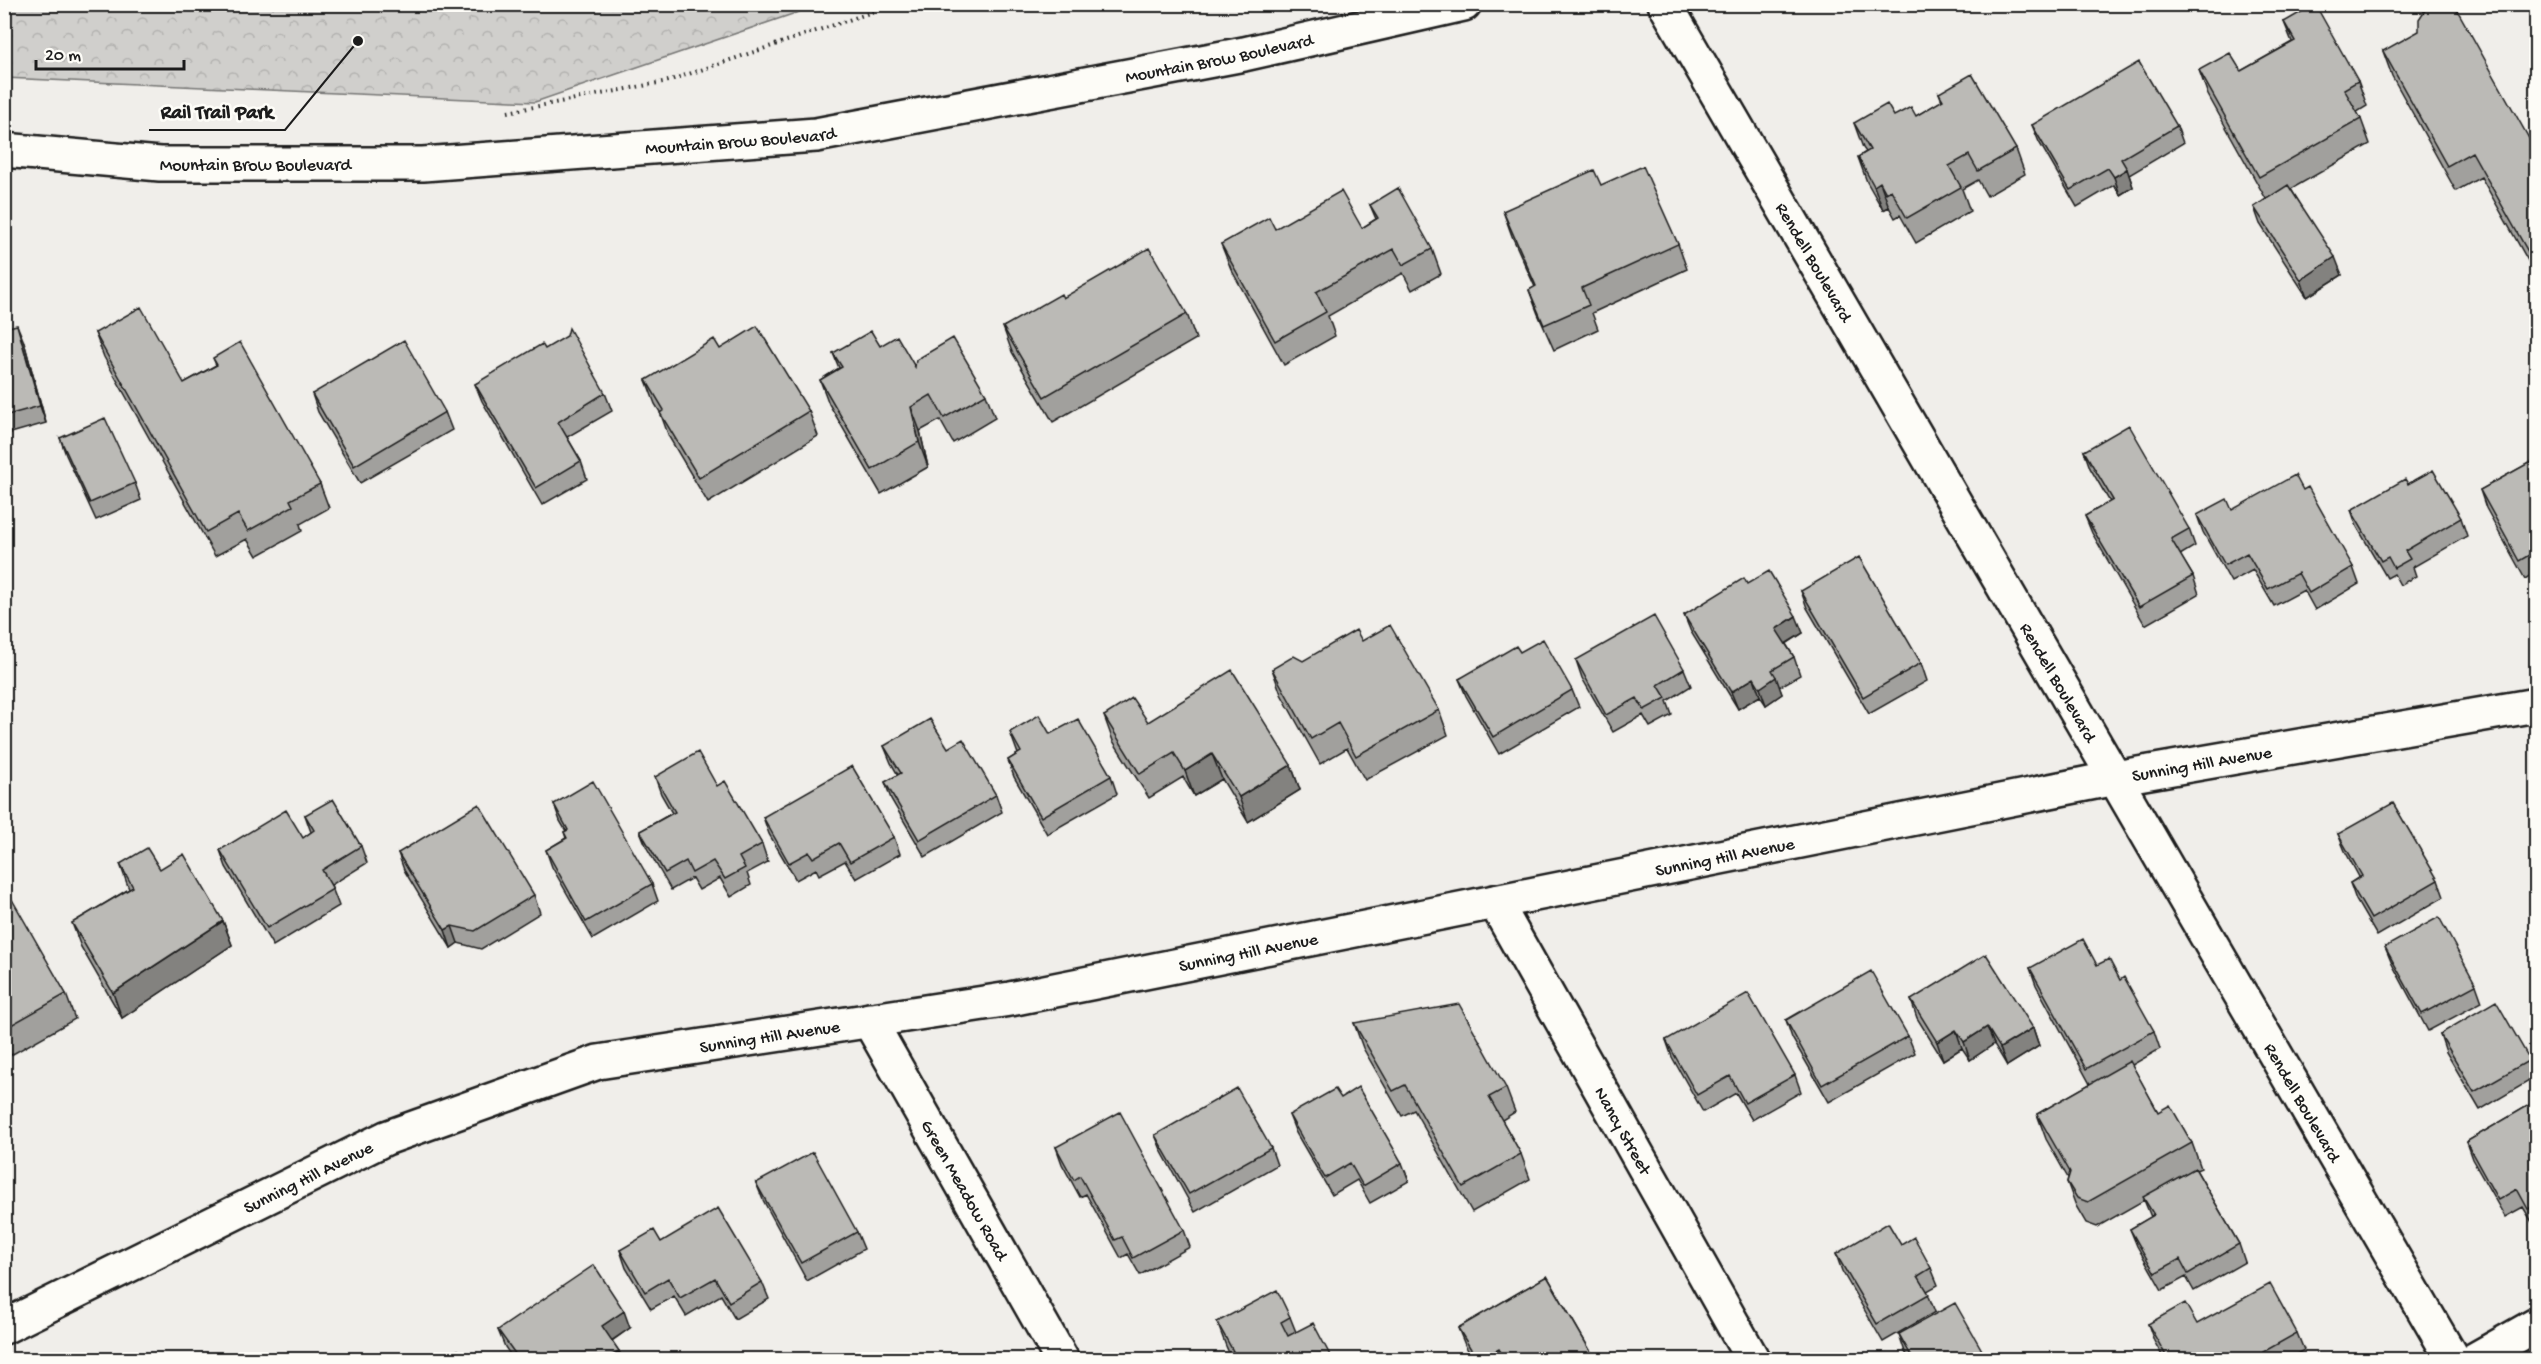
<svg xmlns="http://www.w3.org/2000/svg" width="2541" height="1364" font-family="'Gochi Hand',sans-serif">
  <defs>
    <pattern id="forest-crowns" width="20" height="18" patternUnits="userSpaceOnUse" patternTransform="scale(1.5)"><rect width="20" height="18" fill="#d0cfcc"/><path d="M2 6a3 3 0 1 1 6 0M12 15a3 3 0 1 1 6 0" fill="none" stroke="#b2b1af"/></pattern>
  </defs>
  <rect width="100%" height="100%" fill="#f0eeea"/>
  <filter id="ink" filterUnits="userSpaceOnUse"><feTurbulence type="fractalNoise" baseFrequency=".0167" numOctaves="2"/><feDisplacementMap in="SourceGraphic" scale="12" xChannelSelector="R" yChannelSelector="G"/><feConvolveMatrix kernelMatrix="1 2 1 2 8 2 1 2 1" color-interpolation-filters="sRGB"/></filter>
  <g filter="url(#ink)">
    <path fill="url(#forest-crowns)" stroke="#767674" stroke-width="1.5" d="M 5,4 L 819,4 L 819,5 L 535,102 L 5,78 Z"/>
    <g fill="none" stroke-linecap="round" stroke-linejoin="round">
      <g stroke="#1c1c1c" stroke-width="38">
        <g id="street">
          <path id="s1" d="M 1665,4 L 2453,1360"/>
          <path id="s2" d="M 1495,902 L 1753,1360"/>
          <path id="s3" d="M 869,1020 L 1062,1360"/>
          <path id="s4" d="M 4,1327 L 386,1138 L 598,1062 L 1010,999 L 2115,778 L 2536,705"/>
          <path d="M 2474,1360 L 2536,1325"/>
        </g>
      </g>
      <g stroke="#1c1c1c" stroke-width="38">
        <g id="secondary">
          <path id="s5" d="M 4,150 L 160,164 L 423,164 L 816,135 L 1244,54 L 1464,4"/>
        </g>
      </g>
      <path stroke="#1c1c1c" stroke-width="4" stroke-dasharray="1.5 4.5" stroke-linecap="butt" d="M 508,112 L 668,81 L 896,4"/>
      <use href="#street" stroke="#fdfcf7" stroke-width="33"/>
      <use href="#secondary" stroke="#fdfcf7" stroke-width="33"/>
    </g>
    <path fill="#a1a09d" stroke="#1c1c1c" stroke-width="1.5" d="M 2284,22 L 2358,81 L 2367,106 L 2357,112 L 2361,119 L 2370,144 L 2291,189 L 2342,275 L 2307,297 L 2260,224 L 2254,207 L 2266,199 L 2208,95 L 2199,70 L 2241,71 L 2292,42 Z
      M 2536,46 L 2536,72 L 2528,51 Z
      M 2383,51 L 2536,151 L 2536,275 L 2481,177 L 2456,191 L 2392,76 Z
      M 1939,93 L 2016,149 L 2025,174 L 1987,196 L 1978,180 L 1962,189 L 1970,211 L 1916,243 L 1900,215 L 1895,218 L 1889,207 L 1883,210 L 1867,182 L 1858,157 L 1866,152 L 1863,148 L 1854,123 L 1894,116 L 1916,116 L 1942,101 Z
      M 2032,125 L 2177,126 L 2183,143 L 2129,175 L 2133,187 L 2120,195 L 2114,185 L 2077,207 L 2039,142 Z
      M 1601,185 L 1678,244 L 1687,269 L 1592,313 L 1598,329 L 1554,350 L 1538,314 L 1529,290 L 1535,287 L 1512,236 L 1503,211 Z
      M 1370,205 L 1432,249 L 1441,274 L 1412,290 L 1403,273 L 1328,316 L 1335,336 L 1284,365 L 1231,269 L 1221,244 L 1275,229 L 1362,228 L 1376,219 Z
      M 1063,298 L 1187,314 L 1196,339 L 1053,422 L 1012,352 L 1003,327 Z
      M 4,328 L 24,342 L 46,423 L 4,435 Z
      M 95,333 L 184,383 L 216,365 L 213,358 L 320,484 L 329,508 L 300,524 L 302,531 L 257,556 L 247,539 L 215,556 L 104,357 Z
      M 880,346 L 915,367 L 986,394 L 995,418 L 953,443 L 940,420 L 920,431 L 928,467 L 881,494 L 829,404 L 820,380 L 839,368 L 833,353 Z
      M 545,349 L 605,393 L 612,411 L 567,437 L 581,461 L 587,479 L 542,505 L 482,401 L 475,384 Z
      M 720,349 L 809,411 L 818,436 L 708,503 L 669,437 L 660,412 L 655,404 L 646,380 Z
      M 312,394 L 445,412 L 452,430 L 360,483 L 318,412 Z
      M 60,438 L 135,483 L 141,500 L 96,520 L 66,455 Z
      M 2084,451 L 2189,529 L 2195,546 L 2180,555 L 2193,576 L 2199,594 L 2145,625 L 2092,533 L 2085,516 L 2110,502 L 2090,468 Z
      M 2536,459 L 2536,572 L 2525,579 L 2486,508 L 2480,490 Z
      M 2408,484 L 2461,518 L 2467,536 L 2413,567 L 2416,576 L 2400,585 L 2394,574 L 2387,578 L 2357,527 L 2351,510 Z
      M 2303,490 L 2353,567 L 2359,584 L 2315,610 L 2304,590 L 2274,606 L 2253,570 L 2231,582 L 2203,532 L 2197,515 L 2232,510 Z
      M 1747,584 L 1803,633 L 1786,644 L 1794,657 L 1800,675 L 1779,687 L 1782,694 L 1766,705 L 1760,696 L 1738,709 L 1691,632 L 1684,615 Z
      M 1801,591 L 1921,663 L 1927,681 L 1869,714 L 1807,608 Z
      M 1362,641 L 1439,710 L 1448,735 L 1365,780 L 1347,748 L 1320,764 L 1281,694 L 1272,669 L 1303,661 Z
      M 1520,652 L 1572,690 L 1579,707 L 1499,754 L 1466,696 L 1459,679 Z
      M 1576,660 L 1684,669 L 1691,686 L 1667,701 L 1672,715 L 1650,727 L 1643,715 L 1613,732 L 1582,678 Z
      M 1104,716 L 1148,722 L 1291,765 L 1300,790 L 1248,822 L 1222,779 L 1194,796 L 1183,777 L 1149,798 L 1113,741 Z
      M 1010,732 L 1050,734 L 1111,776 L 1117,794 L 1047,834 L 1014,777 L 1008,760 L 1018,754 Z
      M 884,746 L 948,748 L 996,795 L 1002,812 L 925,857 L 891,799 L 885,782 L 898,775 L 891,763 Z
      M 655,777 L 717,786 L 762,844 L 768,862 L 747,873 L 751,885 L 731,897 L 720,878 L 699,890 L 692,878 L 671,890 L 647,848 L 640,831 L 672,813 L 661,794 Z
      M 554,804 L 652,884 L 658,901 L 593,939 L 552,867 L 546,850 L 566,838 L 564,832 L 566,831 L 560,821 Z
      M 305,815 L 361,846 L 367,863 L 331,885 L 339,906 L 273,946 L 226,867 L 220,850 L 303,838 L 311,832 Z
      M 763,817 L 894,837 L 900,854 L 856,879 L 845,861 L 819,875 L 816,869 L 796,880 L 769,834 Z
      M 2338,834 L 2438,880 L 2444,897 L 2377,936 L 2356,900 L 2350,883 L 2359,877 L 2345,851 Z
      M 398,853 L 534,895 L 540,913 L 481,949 L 458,943 L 451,948 L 404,870 Z
      M 120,864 L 160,869 L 223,921 L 232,945 L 122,1018 L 81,947 L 72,923 L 129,889 Z
      M 4,889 L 66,994 L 75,1019 L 4,1059 Z
      M 2385,947 L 2476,985 L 2482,1002 L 2428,1031 L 2392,964 Z
      M 2097,965 L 2120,980 L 2154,1031 L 2160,1049 L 2132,1065 L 2158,1112 L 2192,1143 L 2201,1168 L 2196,1170 L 2239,1244 L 2245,1262 L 2194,1291 L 2186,1277 L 2162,1290 L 2137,1246 L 2130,1229 L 2151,1217 L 2144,1200 L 2097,1227 L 2086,1223 L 2076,1206 L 2067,1182 L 2068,1178 L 2046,1139 L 2037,1114 L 2090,1084 L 2036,985 L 2030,968 Z
      M 1911,1000 L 2033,1028 L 2039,1046 L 2007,1066 L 1994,1044 L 1970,1060 L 1962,1048 L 1943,1060 L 1917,1018 Z
      M 1786,1020 L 1908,1036 L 1915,1053 L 1829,1102 L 1792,1038 Z
      M 1354,1023 L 1506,1088 L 1515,1112 L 1502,1120 L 1521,1154 L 1530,1179 L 1472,1212 L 1414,1110 L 1402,1116 L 1363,1048 Z
      M 2440,1034 L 2530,1060 L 2536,1077 L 2480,1110 L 2446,1052 Z
      M 1666,1040 L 1795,1075 L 1801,1092 L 1752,1120 L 1736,1093 L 1703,1112 L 1672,1057 Z
      M 1341,1098 L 1402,1163 L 1409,1181 L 1370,1203 L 1357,1180 L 1332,1195 L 1296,1133 L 1289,1115 Z
      M 2536,1101 L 2536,1226 L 2535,1227 L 2523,1207 L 2505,1217 L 2472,1159 L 2466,1142 Z
      M 1155,1135 L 1271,1148 L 1277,1165 L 1195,1212 L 1162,1152 Z
      M 1056,1147 L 1184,1230 L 1190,1247 L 1140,1275 L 1128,1254 L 1121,1258 L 1086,1194 L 1080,1197 L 1062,1164 Z
      M 756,1183 L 857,1232 L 864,1249 L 807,1281 L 763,1200 Z
      M 661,1242 L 762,1282 L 769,1299 L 735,1319 L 721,1295 L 686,1316 L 674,1296 L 651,1309 L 626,1268 L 620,1250 Z
      M 1901,1245 L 1931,1268 L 1938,1285 L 1927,1291 L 1935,1312 L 1883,1342 L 1842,1271 L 1836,1254 Z
      M 1547,1276 L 1595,1359 L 1473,1359 L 1465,1345 L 1458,1328 Z
      M 1290,1317 L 1296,1332 L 1332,1359 L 1226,1359 L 1224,1356 L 1229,1353 L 1226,1346 L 1217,1322 Z
      M 2148,1324 L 2197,1324 L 2297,1333 L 2304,1350 L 2288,1359 L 2164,1359 L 2154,1341 Z
      M 630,1328 L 612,1341 L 619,1351 L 622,1359 L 513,1359 L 505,1347 L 498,1330 Z
      M 1899,1334 L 1987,1359 L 1910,1359 L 1905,1352 Z"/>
    <path fill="#83827f" stroke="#1c1c1c" stroke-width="1.5" d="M 2127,169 L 2133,187 L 2120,195 L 2114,177 Z
      M 1880,182 L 1889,207 L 1883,210 L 1874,186 Z
      M 2335,257 L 2342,275 L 2307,297 L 2301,280 Z
      M 17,325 L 24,342 L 46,423 L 40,406 Z
      M 911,407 L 920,431 L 928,467 L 919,442 Z
      M 1796,616 L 1803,633 L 1782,646 L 1776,629 Z
      M 1776,677 L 1782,694 L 1766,705 L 1760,688 Z
      M 1754,678 L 1760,696 L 1738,709 L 1731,692 Z
      M 1212,754 L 1222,779 L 1194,796 L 1185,771 Z
      M 1291,765 L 1300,790 L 1248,822 L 1239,797 Z
      M 223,921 L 232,945 L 122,1018 L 113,993 Z
      M 452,926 L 458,943 L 451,948 L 445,930 Z
      M 1987,1027 L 1994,1044 L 1970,1060 L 1964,1042 Z
      M 2033,1028 L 2039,1046 L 2007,1066 L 2000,1048 Z
      M 1956,1030 L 1962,1048 L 1943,1060 L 1937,1042 Z
      M 624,1311 L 630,1328 L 608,1343 L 602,1326 Z
      M 619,1351 L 622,1359 L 606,1359 Z"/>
    <path fill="#bbbab6" stroke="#1c1c1c" stroke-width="1.5" d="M 2315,4 L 2358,81 L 2344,89 L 2361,119 L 2259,177 L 2199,70 L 2230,53 L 2241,71 L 2295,41 L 2284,22 Z
      M 2427,7 L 2456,8 L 2536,151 L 2536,266 L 2472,152 L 2447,166 L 2383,51 L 2419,31 L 2419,19 Z
      M 2536,46 L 2536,65 L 2528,51 Z
      M 2139,62 L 2177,126 L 2121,159 L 2127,169 L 2114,177 L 2108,168 L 2070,190 L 2032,125 Z
      M 1972,74 L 2016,149 L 1978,171 L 1969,155 L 1949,166 L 1961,187 L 1907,218 L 1891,190 L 1886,193 L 1880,182 L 1874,186 L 1858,157 L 1870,150 L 1854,123 L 1887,104 L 1894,116 L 1911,107 L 1916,116 L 1943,100 L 1939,93 Z
      M 1643,166 L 1678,244 L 1582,288 L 1589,305 L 1544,325 L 1529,290 L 1536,286 L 1503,211 L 1594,170 L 1601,185 Z
      M 2288,185 L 2335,257 L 2301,280 L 2254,207 Z
      M 1398,188 L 1432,249 L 1403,265 L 1394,249 L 1316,292 L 1326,312 L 1275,341 L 1221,244 L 1269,217 L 1275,229 L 1341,191 L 1362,228 L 1378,218 L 1370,205 Z
      M 1149,248 L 1187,314 L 1044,397 L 1003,327 L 1061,294 L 1063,298 Z
      M 141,307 L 184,383 L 217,365 L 213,358 L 240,342 L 320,484 L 290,500 L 293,506 L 248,531 L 238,514 L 206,532 L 95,333 Z
      M 17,325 L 40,406 L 4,416 L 4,328 Z
      M 757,326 L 809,411 L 699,478 L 660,413 L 664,410 L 646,380 L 714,339 L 720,349 Z
      M 569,328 L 605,393 L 558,422 L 581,461 L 536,488 L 475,384 L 542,344 L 545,349 L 567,336 Z
      M 871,331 L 880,346 L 897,336 L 915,367 L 916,360 L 953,338 L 986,394 L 944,418 L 931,395 L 911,407 L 919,442 L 872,470 L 820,380 L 842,367 L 833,353 Z
      M 404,340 L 445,412 L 354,466 L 312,394 Z
      M 105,418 L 135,483 L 90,503 L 60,438 Z
      M 2129,425 L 2189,529 L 2171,539 L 2193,576 L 2139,607 L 2085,516 L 2113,500 L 2084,451 Z
      M 2536,459 L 2536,551 L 2519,561 L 2480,490 Z
      M 2433,470 L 2461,518 L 2405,551 L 2410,559 L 2394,568 L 2388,557 L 2381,561 L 2351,510 L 2405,479 L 2408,484 Z
      M 2295,475 L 2303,490 L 2308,487 L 2353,567 L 2309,593 L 2298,573 L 2268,589 L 2247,553 L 2225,565 L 2197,515 L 2227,499 L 2232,510 Z
      M 1859,557 L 1921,663 L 1863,697 L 1801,591 Z
      M 1769,571 L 1796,616 L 1776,629 L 1794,657 L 1772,670 L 1776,677 L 1760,688 L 1754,678 L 1731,692 L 1684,615 L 1744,578 L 1747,584 Z
      M 1654,616 L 1684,669 L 1658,685 L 1666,698 L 1644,710 L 1637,698 L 1606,715 L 1576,660 Z
      M 1390,625 L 1439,710 L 1356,756 L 1338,723 L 1311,739 L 1272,669 L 1294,656 L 1303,661 L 1356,630 L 1362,641 Z
      M 1543,639 L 1572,690 L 1493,737 L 1459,679 L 1516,646 L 1520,652 Z
      M 1232,670 L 1291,765 L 1239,797 L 1212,754 L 1185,771 L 1174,753 L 1140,774 L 1104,716 L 1132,698 L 1148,722 Z
      M 1039,715 L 1050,734 L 1078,719 L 1111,776 L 1041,817 L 1008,760 L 1021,752 L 1010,732 Z
      M 930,719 L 948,748 L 963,739 L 996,795 L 919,840 L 885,782 L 901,773 L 884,746 Z
      M 698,752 L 717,786 L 725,781 L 762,844 L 739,857 L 745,868 L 725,879 L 713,861 L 692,873 L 686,861 L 665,873 L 640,831 L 675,812 L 655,777 Z
      M 852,766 L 894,837 L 850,862 L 839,843 L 813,858 L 809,852 L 789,863 L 763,817 Z
      M 593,781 L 652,884 L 586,922 L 546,850 L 567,838 L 564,832 L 568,830 L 554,804 Z
      M 333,799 L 361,846 L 322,870 L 333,889 L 267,928 L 220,850 L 286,810 L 303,838 L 314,830 L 305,815 Z
      M 2393,803 L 2438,880 L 2371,919 L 2350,883 L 2362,876 L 2338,834 Z
      M 479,804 L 534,895 L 475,931 L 452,926 L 445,930 L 398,853 Z
      M 147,848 L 160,869 L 184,854 L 223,921 L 113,993 L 72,923 L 133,887 L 120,864 Z
      M 4,889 L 6,889 L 66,994 L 4,1029 Z
      M 2439,917 L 2476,985 L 2422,1014 L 2385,947 Z
      M 2083,939 L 2097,965 L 2109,959 L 2120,980 L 2124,977 L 2154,1031 L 2086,1069 L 2030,968 Z
      M 1986,954 L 2033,1028 L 2000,1048 L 1987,1027 L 1964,1042 L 1956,1030 L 1937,1042 L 1911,1000 Z
      M 1871,971 L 1908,1036 L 1822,1085 L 1786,1020 Z
      M 1748,993 L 1795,1075 L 1745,1103 L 1730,1076 L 1697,1095 L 1666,1040 Z
      M 2496,1001 L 2530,1060 L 2474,1092 L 2440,1034 Z
      M 1459,1004 L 1506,1088 L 1489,1097 L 1521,1154 L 1463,1187 L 1405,1085 L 1393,1091 L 1354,1023 Z
      M 2130,1061 L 2158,1112 L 2170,1105 L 2192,1143 L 2088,1202 L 2077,1198 L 2067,1182 L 2070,1172 L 2037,1114 Z
      M 1358,1087 L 1402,1163 L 1363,1186 L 1350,1163 L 1325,1178 L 1289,1115 L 1335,1089 L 1341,1098 Z
      M 1237,1088 L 1271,1148 L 1189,1194 L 1155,1135 Z
      M 2536,1101 L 2536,1205 L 2528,1209 L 2517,1189 L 2498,1200 L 2466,1142 Z
      M 1120,1112 L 1184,1230 L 1133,1258 L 1122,1237 L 1115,1240 L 1080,1176 L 1074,1180 L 1056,1147 Z
      M 813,1152 L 857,1232 L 801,1263 L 756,1183 Z
      M 2195,1168 L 2239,1244 L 2188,1274 L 2180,1259 L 2155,1273 L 2130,1229 L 2154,1215 L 2143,1197 Z
      M 718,1208 L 762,1282 L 729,1302 L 715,1278 L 680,1298 L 668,1278 L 645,1292 L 620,1250 L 654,1230 L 661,1242 Z
      M 1888,1223 L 1901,1245 L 1914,1237 L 1931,1268 L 1918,1276 L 1929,1294 L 1877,1324 L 1836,1254 Z
      M 594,1265 L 624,1311 L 602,1326 L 619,1351 L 606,1359 L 519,1359 L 498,1330 Z
      M 1547,1276 L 1595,1359 L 1505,1359 L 1499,1349 L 1481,1359 L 1477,1359 L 1458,1328 Z
      M 2270,1284 L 2297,1333 L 2263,1352 L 2266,1357 L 2261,1359 L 2209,1359 L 2204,1351 L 2189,1359 L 2168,1359 L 2148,1324 L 2185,1303 L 2197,1324 Z
      M 1277,1290 L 1290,1317 L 1281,1322 L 1288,1336 L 1313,1323 L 1332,1359 L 1226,1359 L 1224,1356 L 1233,1351 L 1217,1322 Z
      M 1955,1303 L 1987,1359 L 1913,1359 L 1899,1334 Z
      M 458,1350 L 464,1359 L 442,1359 Z"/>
  </g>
  <g text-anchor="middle" stroke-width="5" stroke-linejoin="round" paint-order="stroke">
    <g font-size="18" fill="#1c1c1c" stroke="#fdfcf7">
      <text dy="6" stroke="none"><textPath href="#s5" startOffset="1224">Mountain Brow Boulevard</textPath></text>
      <text dy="6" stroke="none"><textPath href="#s5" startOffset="738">Mountain Brow Boulevard</textPath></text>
      <text dy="6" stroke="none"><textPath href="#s5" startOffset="252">Mountain Brow Boulevard</textPath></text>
      <text dy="6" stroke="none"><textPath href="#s1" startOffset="298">Rendell Boulevard</textPath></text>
      <text dy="6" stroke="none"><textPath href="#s1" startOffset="784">Rendell Boulevard</textPath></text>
      <text dy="6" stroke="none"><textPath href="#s4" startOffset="2283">Sunning Hill Avenue</textPath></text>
      <text dy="6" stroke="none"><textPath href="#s4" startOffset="1797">Sunning Hill Avenue</textPath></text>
      <text dy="6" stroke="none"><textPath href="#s4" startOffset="1311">Sunning Hill Avenue</textPath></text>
      <text dy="6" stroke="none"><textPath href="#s4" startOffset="825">Sunning Hill Avenue</textPath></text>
      <text dy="6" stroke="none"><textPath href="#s1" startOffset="1270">Rendell Boulevard</textPath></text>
      <text dy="6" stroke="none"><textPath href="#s2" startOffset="262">Nancy Street</textPath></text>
      <text dy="6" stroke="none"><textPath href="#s4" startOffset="339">Sunning Hill Avenue</textPath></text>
      <text dy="6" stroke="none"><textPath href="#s3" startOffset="195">Green Meadow Road</textPath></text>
    </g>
  </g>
  <path fill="none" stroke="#1c1c1c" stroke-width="2" d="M358 41L285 130H149"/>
  <circle fill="#1c1c1c" stroke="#fdfcf7" stroke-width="2" cx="358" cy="41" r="6"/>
  <g font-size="20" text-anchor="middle" font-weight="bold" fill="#1c1c1c" stroke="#fdfcf7" stroke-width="5" stroke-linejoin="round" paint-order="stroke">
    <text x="217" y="118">Rail Trail Park</text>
  </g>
  <rect width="2541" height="1364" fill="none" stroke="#fdfcf7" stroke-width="24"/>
  <rect x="12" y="12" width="2517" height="1340" fill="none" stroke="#1c1c1c" stroke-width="2" filter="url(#ink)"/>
  <path d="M36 60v9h148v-9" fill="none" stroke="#1c1c1c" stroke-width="3"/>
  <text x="45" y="60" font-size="18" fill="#1c1c1c" stroke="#fdfcf7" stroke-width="4.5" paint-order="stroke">20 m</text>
</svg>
